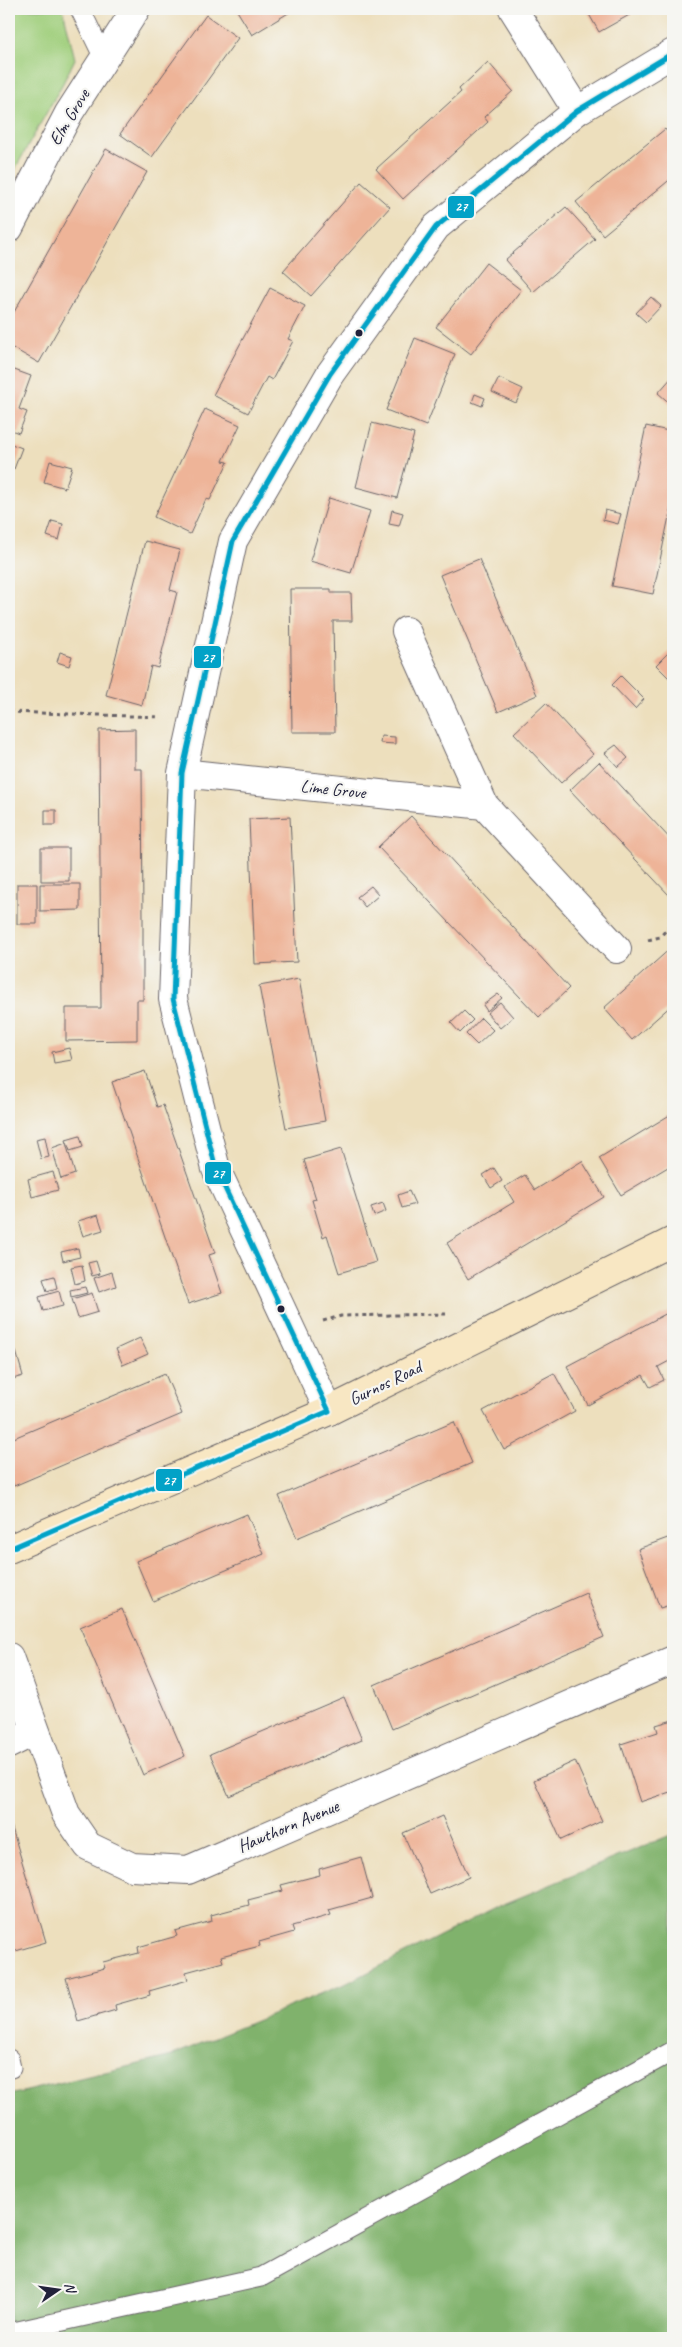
<svg xmlns="http://www.w3.org/2000/svg" width="682" height="2347" font-family="Caveat,sans-serif">
  <rect width="100%" height="100%" fill="#f6f6f2"/>
  <filter id="ink" filterUnits="userSpaceOnUse"><feTurbulence type="fractalNoise" baseFrequency=".02" numOctaves="2"/><feDisplacementMap in="SourceGraphic" scale="10" xChannelSelector="R" yChannelSelector="G"/><feConvolveMatrix kernelMatrix="1 2 1 2 8 2 1 2 1" color-interpolation-filters="sRGB"/></filter>
  <filter id="wash" filterUnits="userSpaceOnUse"><feTurbulence type="fractalNoise" baseFrequency=".0096" numOctaves="4" result="noise"/><feDisplacementMap in="SourceGraphic" scale="20" xChannelSelector="R" yChannelSelector="G"/><feGaussianBlur stdDeviation="1.12" result="paint"/><feColorMatrix in="noise" values="0 0 0 0 0 0 0 0 0 0 0 0 0 0 0 0 0 1.4 0 .05"/><feComposite in="paint" operator="in"/></filter>
  <g filter="url(#wash)">
    <rect width="100%" height="100%" fill="#eddfbd"/>
    <path fill="#a0cf7d" stroke="#61785c" d="M 9,9 L 63,9 L 75,59 L 63,83 L 9,180 Z"/>
    <path fill="#80b26c" stroke="#516a54" d="M 673,1834 L 673,2338 L 9,2338 L 9,2095 L 168,2057 L 347,1983 L 499,1906 Z"/>
    <g id="blocks">
      <path fill="#eeb498" d="M 236,9 L 295,9 L 252,35 Z
        M 586,9 L 640,9 L 599,32 Z
        M 206,15 L 238,38 L 152,157 L 120,134 Z
        M 488,62 L 513,91 L 484,117 L 488,122 L 403,199 L 376,169 L 461,92 L 459,89 Z
        M 665,129 L 673,139 L 673,177 L 603,235 L 576,202 Z
        M 106,149 L 147,172 L 39,363 L 9,346 L 9,321 Z
        M 361,182 L 390,207 L 311,296 L 283,271 Z
        M 566,207 L 595,239 L 533,292 L 505,260 Z
        M 486,263 L 521,290 L 471,354 L 436,327 Z
        M 270,288 L 305,306 L 288,339 L 293,341 L 272,380 L 267,377 L 248,413 L 213,395 Z
        M 651,297 L 661,306 L 646,322 L 636,313 Z
        M 415,338 L 455,354 L 426,426 L 386,410 Z
        M 9,368 L 31,376 L 19,409 L 27,412 L 19,433 L 11,430 L 9,436 Z
        M 673,376 L 673,406 L 658,393 Z
        M 499,378 L 523,389 L 516,403 L 492,392 Z
        M 475,394 L 485,398 L 482,406 L 472,402 Z
        M 205,409 L 240,425 L 223,461 L 228,462 L 210,500 L 206,499 L 190,534 L 154,517 Z
        M 372,423 L 414,434 L 397,498 L 356,487 Z
        M 646,426 L 673,432 L 673,497 L 653,594 L 612,586 Z
        M 9,443 L 22,448 L 14,469 L 9,467 Z
        M 50,461 L 72,467 L 65,488 L 44,482 Z
        M 329,498 L 370,511 L 351,573 L 310,561 Z
        M 392,510 L 403,513 L 399,526 L 389,524 Z
        M 605,510 L 621,514 L 618,524 L 603,520 Z
        M 52,521 L 63,524 L 59,540 L 47,536 Z
        M 145,541 L 180,550 L 170,590 L 177,592 L 158,668 L 151,666 L 142,705 L 106,695 Z
        M 479,559 L 537,695 L 498,712 L 440,575 Z
        M 290,589 L 331,589 L 331,593 L 351,593 L 352,621 L 333,621 L 335,732 L 292,732 Z
        M 673,648 L 673,682 L 656,665 Z
        M 60,652 L 72,656 L 69,666 L 57,662 Z
        M 621,676 L 644,699 L 635,709 L 612,685 Z
        M 546,703 L 593,754 L 561,783 L 514,733 Z
        M 135,729 L 135,769 L 142,769 L 143,919 L 143,1000 L 137,1000 L 137,1040 L 66,1041 L 66,1008 L 101,1008 L 99,730 Z
        M 381,736 L 395,737 L 395,744 L 380,743 Z
        M 616,745 L 628,758 L 618,767 L 605,753 Z
        M 599,762 L 673,842 L 673,891 L 669,895 L 570,790 Z
        M 45,810 L 56,810 L 56,825 L 45,825 Z
        M 411,816 L 569,988 L 539,1017 L 378,847 Z
        M 290,817 L 297,962 L 255,964 L 249,819 Z
        M 41,848 L 69,848 L 69,881 L 41,881 Z
        M 17,884 L 37,884 L 37,924 L 17,924 Z
        M 40,884 L 80,884 L 80,910 L 40,911 Z
        M 371,886 L 379,895 L 365,907 L 357,897 Z
        M 673,946 L 673,1004 L 632,1040 L 604,1008 Z
        M 299,979 L 325,1121 L 286,1128 L 259,986 Z
        M 498,994 L 502,998 L 487,1011 L 483,1005 Z
        M 500,1002 L 513,1017 L 500,1028 L 487,1013 Z
        M 464,1011 L 473,1020 L 460,1033 L 451,1023 Z
        M 481,1018 L 493,1030 L 477,1045 L 466,1034 Z
        M 69,1048 L 72,1060 L 54,1063 L 52,1052 Z
        M 145,1071 L 157,1107 L 163,1105 L 215,1253 L 209,1255 L 222,1293 L 188,1304 L 112,1082 Z
        M 673,1113 L 673,1164 L 621,1195 L 599,1158 Z
        M 80,1136 L 83,1147 L 70,1151 L 66,1140 Z
        M 45,1137 L 49,1157 L 41,1159 L 36,1139 Z
        M 66,1143 L 75,1174 L 61,1179 L 52,1148 Z
        M 341,1149 L 376,1262 L 339,1273 L 327,1235 L 323,1237 L 312,1200 L 316,1199 L 304,1160 Z
        M 582,1161 L 604,1197 L 468,1279 L 447,1243 L 514,1202 L 505,1187 L 525,1175 L 535,1190 Z
        M 494,1168 L 502,1181 L 491,1188 L 483,1175 Z
        M 53,1172 L 58,1190 L 32,1197 L 28,1179 Z
        M 409,1191 L 415,1204 L 402,1208 L 398,1195 Z
        M 383,1203 L 386,1211 L 374,1216 L 371,1207 Z
        M 98,1215 L 103,1230 L 83,1236 L 78,1221 Z
        M 78,1248 L 80,1257 L 63,1261 L 61,1252 Z
        M 96,1261 L 100,1274 L 92,1276 L 88,1263 Z
        M 82,1265 L 85,1281 L 75,1284 L 71,1267 Z
        M 112,1272 L 116,1286 L 99,1292 L 94,1278 Z
        M 54,1276 L 57,1288 L 47,1291 L 43,1279 Z
        M 85,1287 L 87,1293 L 71,1297 L 70,1290 Z
        M 59,1291 L 63,1306 L 43,1311 L 39,1297 Z
        M 92,1293 L 98,1312 L 78,1318 L 72,1299 Z
        M 673,1310 L 673,1359 L 658,1367 L 664,1380 L 650,1387 L 643,1375 L 588,1405 L 567,1366 Z
        M 9,1326 L 23,1376 L 9,1380 Z
        M 140,1338 L 148,1354 L 123,1365 L 116,1349 Z
        M 554,1373 L 575,1411 L 504,1450 L 483,1411 Z
        M 165,1374 L 182,1414 L 14,1486 L 9,1474 L 9,1440 Z
        M 454,1422 L 472,1463 L 297,1538 L 279,1496 Z
        M 247,1514 L 264,1554 L 153,1601 L 136,1561 Z
        M 673,1536 L 673,1604 L 660,1608 L 638,1549 Z
        M 586,1593 L 604,1637 L 392,1729 L 374,1685 Z
        M 122,1609 L 185,1756 L 143,1775 L 80,1627 Z
        M 344,1697 L 362,1740 L 229,1796 L 210,1754 Z
        M 673,1720 L 673,1763 L 669,1765 L 673,1778 L 673,1791 L 640,1802 L 621,1744 L 658,1732 L 656,1725 Z
        M 575,1761 L 602,1821 L 561,1840 L 534,1780 Z
        M 442,1816 L 469,1877 L 430,1894 L 403,1833 Z
        M 9,1818 L 46,1942 L 9,1953 Z
        M 361,1857 L 372,1898 L 329,1910 L 331,1915 L 292,1926 L 294,1932 L 259,1942 L 260,1946 L 221,1956 L 223,1962 L 186,1972 L 188,1980 L 149,1991 L 150,1995 L 115,2005 L 116,2010 L 78,2021 L 66,1978 L 105,1968 L 103,1962 L 139,1953 L 138,1947 L 177,1936 L 175,1931 L 212,1921 L 211,1915 L 249,1905 L 248,1900 L 283,1891 L 281,1885 L 320,1875 L 319,1869 Z"/>
    </g>
  </g>
  <g filter="url(#ink)">
    <use href="#blocks" fill-opacity="0" stroke="#696468" stroke-width="1"/>
    <g fill="none" stroke-linecap="round" stroke-linejoin="round">
      <g stroke="#696468" stroke-width="21">
        <path id="lane" d="M 80,9 L 105,60
          M 9,2059 L 11,2068
          M 9,2333 L 261,2277 L 673,2051"/>
      </g>
      <g stroke="#696468" stroke-width="30">
        <path id="street" d="M 513,9 L 577,111
          M 9,228 L 69,113 L 136,9
          M 406,631 L 484,805 L 617,949
          M 182,773 L 484,805
          M 329,1411 L 216,1169 L 173,999 L 182,773 L 233,541 L 330,374 L 436,227 L 577,111 L 673,53
          M 9,1657 L 66,1814 L 88,1846 L 132,1867 L 188,1870 L 673,1660
          M 9,1744 L 35,1731"/>
      </g>
      <g stroke="#696468" stroke-width="30">
        <path id="secondary" d="M 9,1549 L 329,1411 L 673,1241"/>
      </g>
      <path stroke="#696468" stroke-width="3" stroke-dasharray="4 4" stroke-linecap="butt" d="M 9,712 L 161,717
        M 648,940 L 660,937 L 673,922
        M 323,1321 L 341,1316 L 446,1314"/>
      <use href="#lane" stroke="#fff" stroke-width="19"/>
      <use href="#street" stroke="#fff" stroke-width="28"/>
      <use href="#secondary" stroke="#f8e7c3" stroke-width="28"/>
      <g stroke="#f6f6f2" stroke-width="9">
        <path id="bus-1" d="M 329,1411 L 216,1169 L 173,999 L 182,773 L 233,541 L 330,374 L 436,227 L 577,111 L 673,53
          M 9,1549 L 329,1411"/>
      </g>
      <use href="#bus-1" stroke="#02a2c7" stroke-width="5"/>
    </g>
  </g>
  <g fill="#22223b" stroke="#f6f6f2" stroke-width="2">
    <circle cx="359" cy="333" r="4.5"/>
    <circle cx="281" cy="1309" r="4.5"/>
  </g>
  <g text-anchor="middle" stroke-width="4.5" stroke-linejoin="round" paint-order="stroke">
    <g font-size="18" fill="#22223b" stroke="#f6f6f2">
      <text transform="translate(69 117) rotate(-59)" y="6">Elm Grove</text>
      <text transform="translate(333 789) rotate(6)" y="6">Lime Grove</text>
      <text transform="translate(385 1383) rotate(-26)" y="6">Gurnos Road</text>
      <text transform="translate(288 1826) rotate(-23)" y="6">Hawthorn Avenue</text>
    </g>
  </g>
  <g stroke="#f6f6f2" stroke-width="2">
    <rect x="447" y="195" width="28" height="24" rx="5" fill="#02a2c7"/>
    <rect x="193" y="645" width="29" height="24" rx="5" fill="#02a2c7"/>
    <rect x="204" y="1161" width="28" height="24" rx="5" fill="#02a2c7"/>
    <rect x="155" y="1468" width="28" height="24" rx="5" fill="#02a2c7"/>
  </g>
  <g font-size="14" text-anchor="middle" font-weight="bold" fill="#fff">
    <text x="461" y="211">27</text>
    <text x="208" y="662">27</text>
    <text x="218" y="1178">27</text>
    <text x="169" y="1485">27</text>
  </g>
  <rect width="682" height="2347" fill="none" stroke="#f6f6f2" stroke-width="30"/>
  <g transform="translate(58 2290) rotate(77)" stroke="#f6f6f2" stroke-width="4" paint-order="stroke">
  <path d="M0-4L9 19L0 12L-9 19Z" fill="#22223b"/>
  <text y="-8" font-size="14" font-weight="bold" text-anchor="middle" fill="#22223b">N</text>
  </g>
</svg>
